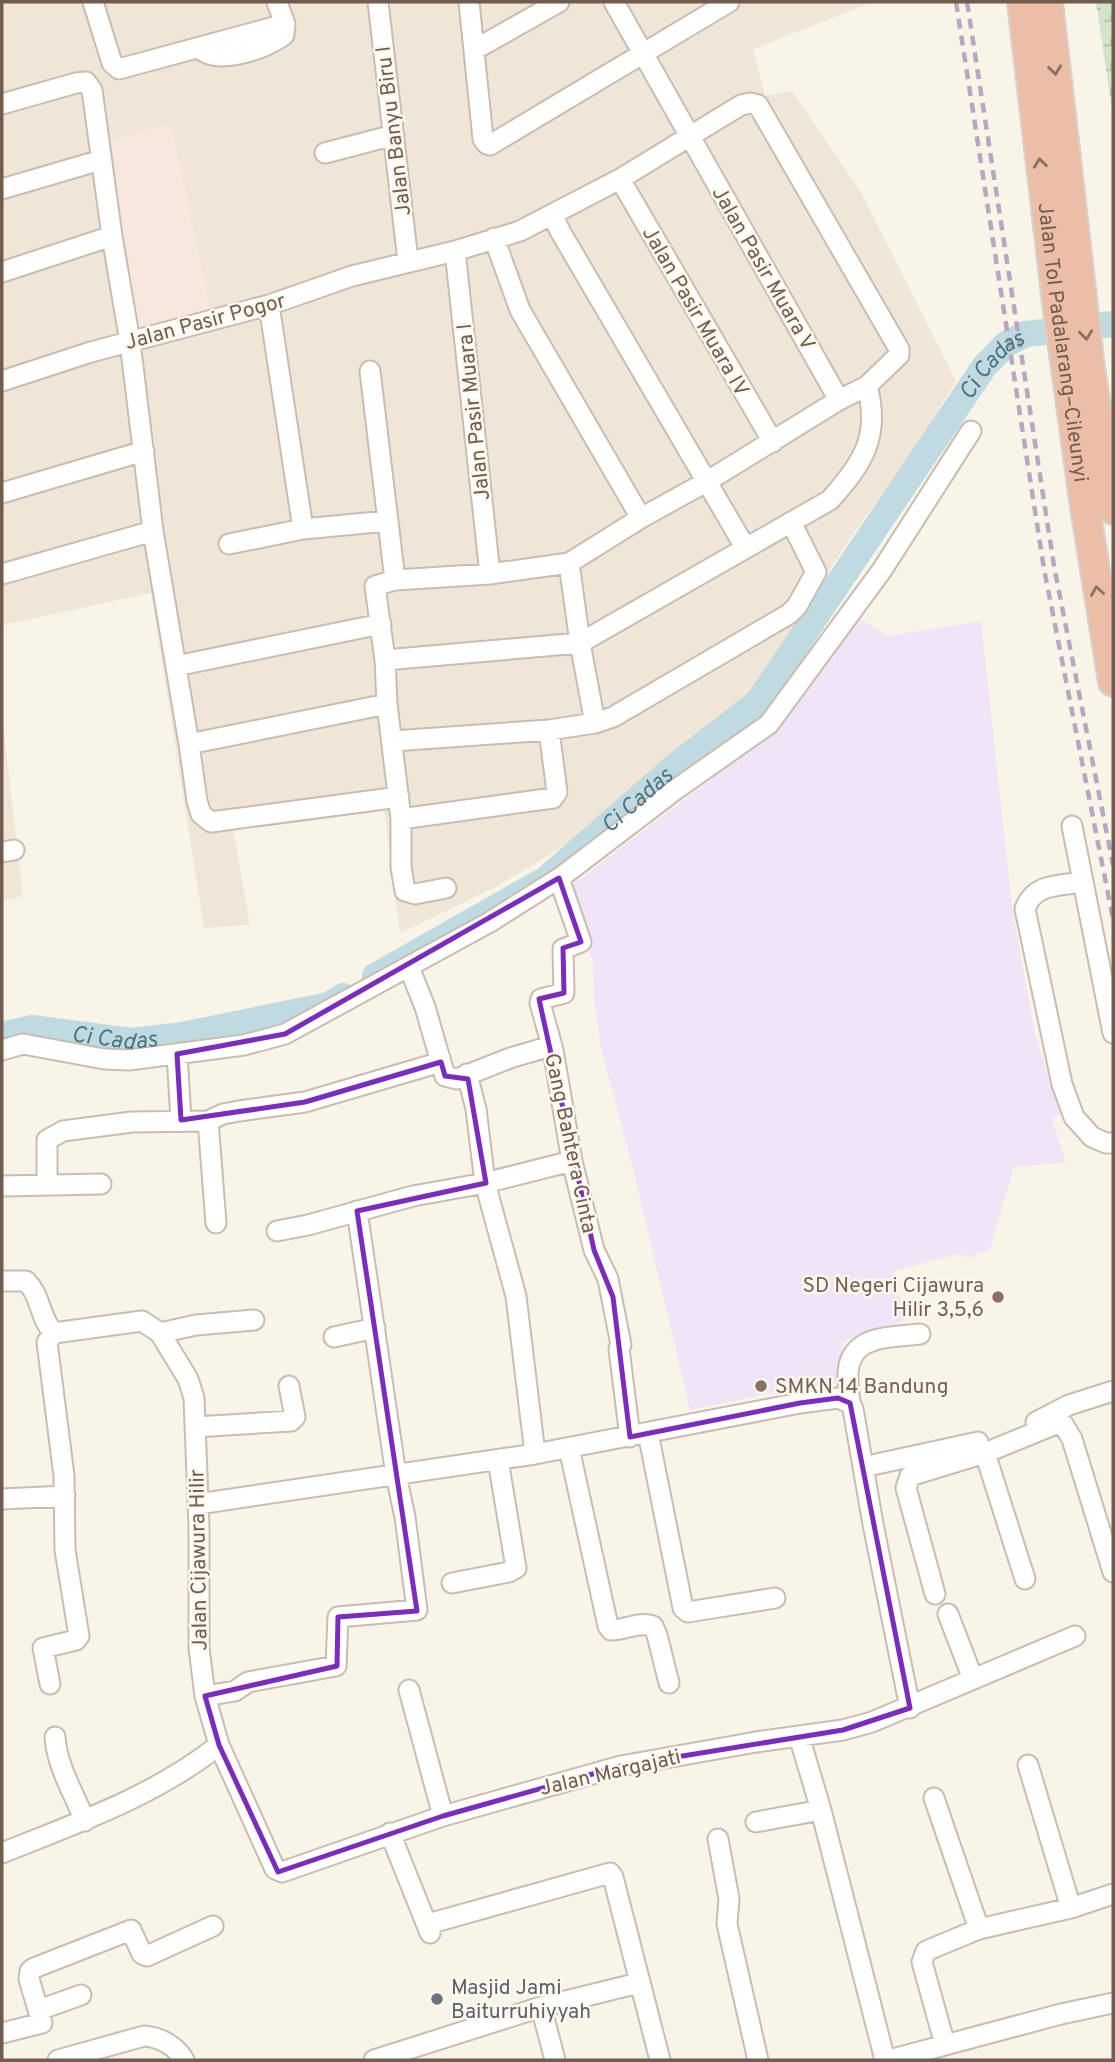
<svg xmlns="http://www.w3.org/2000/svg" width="1115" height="2062" font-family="Overpass,sans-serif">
  <defs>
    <pattern id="wetland-marsh" width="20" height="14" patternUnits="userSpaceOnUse" patternTransform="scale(1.75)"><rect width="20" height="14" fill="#d2e5c8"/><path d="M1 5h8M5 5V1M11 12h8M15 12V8" fill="none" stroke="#afbda5"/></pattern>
  </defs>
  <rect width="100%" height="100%" fill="#f9f4e8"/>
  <path fill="#f0e6d7" d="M 2,2 L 873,2 L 753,49 L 765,96 L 792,91 L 862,194 L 956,381 L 915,449 L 850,538 L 756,686 L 742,702 L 664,762 L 573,840 L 496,887 L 400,933 L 383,801 L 233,828 L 250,925 L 204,928 L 151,593 L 2,625 Z
    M 2,716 L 23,896 L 2,901 Z"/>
  <path fill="#f8e7dd" d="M 171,124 L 212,317 L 135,333 L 106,141 Z"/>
  <path fill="#f1e4f6" d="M 854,615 L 888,636 L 981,621 L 1012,907 L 1035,1034 L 1061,1115 L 1052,1118 L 1066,1162 L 1014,1167 L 990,1249 L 967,1259 L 966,1256 L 959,1254 L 894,1271 L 905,1321 L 843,1341 L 839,1383 L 803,1391 L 790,1389 L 690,1410 L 633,1169 L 601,1048 L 594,999 L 593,962 L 568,888 L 772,733 Z"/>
  <path fill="url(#wetland-marsh)" d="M 1096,2 L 1113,2 L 1113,117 Z"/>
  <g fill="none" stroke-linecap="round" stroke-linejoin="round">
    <g stroke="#bfdae1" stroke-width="26">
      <path id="s1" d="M 375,976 L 546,879 L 675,766 L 758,702 L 984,367 L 1006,344 L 1026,334 L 1113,324"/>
      <path id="s2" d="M 2,1035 L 32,1028 L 132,1041 L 182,1035 L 329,1005 L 343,996"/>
    </g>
    <g stroke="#cabcaf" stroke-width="23">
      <path id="minor" d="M 93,2 L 112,63 L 119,69 L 285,24 L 277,2
        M 378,2 L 408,261
        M 469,2 L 483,139 L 487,144 L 490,145 L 729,2
        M 614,2 L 839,400
        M 199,48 C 217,66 266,49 284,35 L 285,24
        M 474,50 L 559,2
        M 2,104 L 76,83 L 86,82 L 92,90 L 112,236 L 2,272
        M 325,153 L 394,135
        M 620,179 L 773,442
        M 2,189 L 101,160
        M 552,214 L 560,231 L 745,547
        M 112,236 L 130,342 L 153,531 L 189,744 L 197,801 L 201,814 L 211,822 L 399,797
        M 494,238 L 520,310 L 641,518
        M 455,251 L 490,574
        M 269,305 L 303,529 L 387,521
        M 370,371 L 395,580
        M 2,381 L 91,352 L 269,305 L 352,276 L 455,251 L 520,231 L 620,179 L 741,105 L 750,103 L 758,105 L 899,349 L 899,355 L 867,386 L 839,400 L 706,482 L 641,518 L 569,563 L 490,574 L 395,580 L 375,586 L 385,660 L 387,704 L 401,819 L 553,798 L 557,792 L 549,730
        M 2,493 L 144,451
        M 229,544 L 303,529
        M 569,563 L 580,643 L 595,723
        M 2,574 L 153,531
        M 385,660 L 580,643 L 830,500 C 862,464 881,437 867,386
        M 176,666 L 381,624
        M 393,741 L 549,730 L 595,723 L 613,717 L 789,614 L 797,606 L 816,572 L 791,522
        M 189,744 L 387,704
        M 401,819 L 401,867 L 405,891 L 415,894 L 446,888
        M 1072,826 L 1113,1033
        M 2,852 L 14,850
        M 559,878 L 581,942 L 563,949 L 564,993 L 541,999 L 540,1003 L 553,1050 L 572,1161 L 594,1250 L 608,1279 L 621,1345 L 619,1349 L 630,1437
        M 1083,882 C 1059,886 1034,883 1025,909 L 1062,1084 L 1074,1117 L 1092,1137 L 1106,1143 L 1113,1143
        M 409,967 L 425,1007 L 445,1076 L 457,1079 L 510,1058 L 551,1046
        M 2,1050 L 23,1044 L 104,1059 L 129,1060 L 244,1045 L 285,1034 L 490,922 L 561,877 L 675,790 L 769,724 L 882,570 L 971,431
        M 177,1054 L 181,1120
        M 467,1074 L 476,1109 L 485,1183 L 516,1296 L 535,1454
        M 208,1121 L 216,1223
        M 47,1184 L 47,1140 L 63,1131 L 132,1122 L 208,1121 L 223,1114 L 239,1111 L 305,1102 L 441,1062
        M 2,1186 L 101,1184
        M 277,1231 L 308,1225 L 413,1196 L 485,1183 L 572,1161
        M 2,1281 L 26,1281 C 42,1297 39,1318 54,1333 L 142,1321 L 160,1333 L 188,1379 L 194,1398 L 199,1527 L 199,1648 L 205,1696 L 219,1745 C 155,1796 77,1823 2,1853
        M 160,1333 L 196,1325 L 254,1320
        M 334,1337 L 375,1328
        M 1036,1422 L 1069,1405 L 1113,1391
        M 195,1427 L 291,1421 L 295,1417 L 289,1386
        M 648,1433 L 683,1608 L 688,1612 L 775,1598
        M 569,1448 L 608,1626 L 611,1630 C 626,1630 639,1621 653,1626 L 657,1635 L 669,1683
        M 985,1453 L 1025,1579
        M 863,1467 L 978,1442
        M 2,1499 L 65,1496
        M 198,1504 L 535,1454 L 800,1403 L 838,1398 L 850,1403
        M 452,1583 L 509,1572 L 516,1568 L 498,1460
        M 935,1594 L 906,1488 L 910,1476 L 985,1453 L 1056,1424 L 1063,1424 L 1072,1439 L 1113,1572
        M 948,1614 L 973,1679
        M 50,1684 L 43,1648 L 76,1640 L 79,1636 L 65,1550 L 64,1476 L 47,1342 L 54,1333
        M 409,1690 L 443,1816
        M 205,1696 L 235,1691 L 248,1682 L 336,1666 L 338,1617 L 417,1610 L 405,1517 L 396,1475 L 357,1211
        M 910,1708 L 873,1524 L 853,1409 C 848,1401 849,1392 848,1382 C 845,1335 885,1338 920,1334
        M 799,1736 L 821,1810 L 885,2060
        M 55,1737 C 57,1767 74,1793 85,1821
        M 219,1745 L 275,1869 L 282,1872 L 443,1816 L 621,1766 L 756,1742 L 843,1730 L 872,1722 L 1075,1636
        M 1028,1765 L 1071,1908
        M 934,1798 L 979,1929
        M 756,1822 L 821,1810
        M 390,1833 L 430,1933
        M 718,1839 L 729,1899 L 727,1924 L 758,2060
        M 435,1922 L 610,1873 L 613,1877 L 660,2060
        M 541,2007 L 555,2060
        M 39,2010 L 81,1995
        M 2,2033 L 42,2023 L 29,1979 L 30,1971 L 34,1968 L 131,1930 L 142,1954 L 147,1956 L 213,1926
        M 945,2045 L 922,1962 L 926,1951 L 979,1929 L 1071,1908 L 1113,1894
        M 58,2060 L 144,2036 C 160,2037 176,2046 184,2060
        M 374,2060 L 541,2007 L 639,1983
        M 889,2060 L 1061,2014 L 1113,2003"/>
    </g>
    <g stroke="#d7d2ce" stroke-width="32">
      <g id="highway">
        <path id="s3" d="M 1022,2 L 1057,303 L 1085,507 L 1113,682"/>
        <path d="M 1048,2 L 1090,368 L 1113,510"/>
      </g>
    </g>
    <use href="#minor" stroke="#fff" stroke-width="19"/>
    <use href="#highway" stroke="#ecbda7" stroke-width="28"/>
    <path stroke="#b7a7c2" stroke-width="4.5" stroke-dasharray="10 7" stroke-linecap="butt" d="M 956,2 L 1044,569 L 1113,919
      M 967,2 L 1054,566 L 1113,865"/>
  </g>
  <defs><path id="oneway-chevron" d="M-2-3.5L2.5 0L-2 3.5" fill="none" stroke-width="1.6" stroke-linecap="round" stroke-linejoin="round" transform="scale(1.75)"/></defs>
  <g stroke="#897061">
    <use href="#oneway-chevron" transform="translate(1055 70) rotate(83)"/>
    <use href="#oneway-chevron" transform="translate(1040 163) rotate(-97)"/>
    <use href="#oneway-chevron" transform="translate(1086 335) rotate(83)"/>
    <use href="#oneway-chevron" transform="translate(1097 591) rotate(-99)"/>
  </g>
  <path fill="none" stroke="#7b2cbf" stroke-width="5" stroke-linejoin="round" d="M 559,878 L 581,942 L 563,948 L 564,993 L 539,999 L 594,1250 L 613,1297 L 630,1437 L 800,1403 L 838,1398 L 850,1403 L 910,1708 L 843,1730 L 621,1766 L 443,1816 L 278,1872 L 219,1745 L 205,1696 L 337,1666 L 338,1617 L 417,1611 L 357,1211 L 486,1183 L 468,1079 L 445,1076 L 441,1062 L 305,1102 L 181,1120 L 177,1054 L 285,1034 Z"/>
  <g fill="#8d6e63" stroke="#fdf8ee" stroke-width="2.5">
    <circle cx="998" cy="1297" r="7"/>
    <circle cx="761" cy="1386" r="7"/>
  </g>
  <circle fill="#6b7280" stroke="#fdf8ee" stroke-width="2.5" cx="437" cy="1999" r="7"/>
  <g text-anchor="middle" stroke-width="5" stroke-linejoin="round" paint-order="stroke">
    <g font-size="21" fill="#705d4f" stroke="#fdf8ee">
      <text transform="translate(393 131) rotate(-97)" y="7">Jalan Banyu Biru I</text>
      <text transform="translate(764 268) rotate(60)" y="7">Jalan Pasir Muara V</text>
      <text transform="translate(696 311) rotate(60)" y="7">Jalan Pasir Muara IV</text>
      <text transform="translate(205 321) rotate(-15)" y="7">Jalan Pasir Pogor</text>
      <text dy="7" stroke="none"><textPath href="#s3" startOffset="343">Jalan Tol Padalarang–Cileunyi</textPath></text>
      <text transform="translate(473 412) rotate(-96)" y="7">Jalan Pasir Muara I</text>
      <text transform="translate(571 1143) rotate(78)" y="7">Gang Bahtera Cinta</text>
      <text transform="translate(198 1560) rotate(-91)" y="7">Jalan Cijawura Hilir</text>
      <text transform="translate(610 1772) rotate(-13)" y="7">Jalan Margajati</text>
    </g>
    <g font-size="21" fill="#785e54" stroke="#fdf8ee" text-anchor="end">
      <text x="984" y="1292">SD Negeri Cijawura<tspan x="984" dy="24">Hilir 3,5,6</tspan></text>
      <text x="775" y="1393" text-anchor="start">SMKN 14 Bandung</text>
    </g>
    <g font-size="21" fill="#5b616d" stroke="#fdf8ee" text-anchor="start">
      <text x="451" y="1994">Masjid Jami<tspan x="451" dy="24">Baiturruhiyyah</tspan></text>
    </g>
    <g font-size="23" font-style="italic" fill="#4c7480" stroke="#fdf8ee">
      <text dy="8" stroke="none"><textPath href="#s1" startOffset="884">Ci Cadas</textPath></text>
      <text dy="8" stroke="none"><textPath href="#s1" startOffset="317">Ci Cadas</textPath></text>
      <text dy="8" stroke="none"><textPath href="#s2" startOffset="114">Ci Cadas</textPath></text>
    </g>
  </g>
  <rect width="1115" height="2062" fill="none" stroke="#705d4f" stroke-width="7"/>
</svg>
